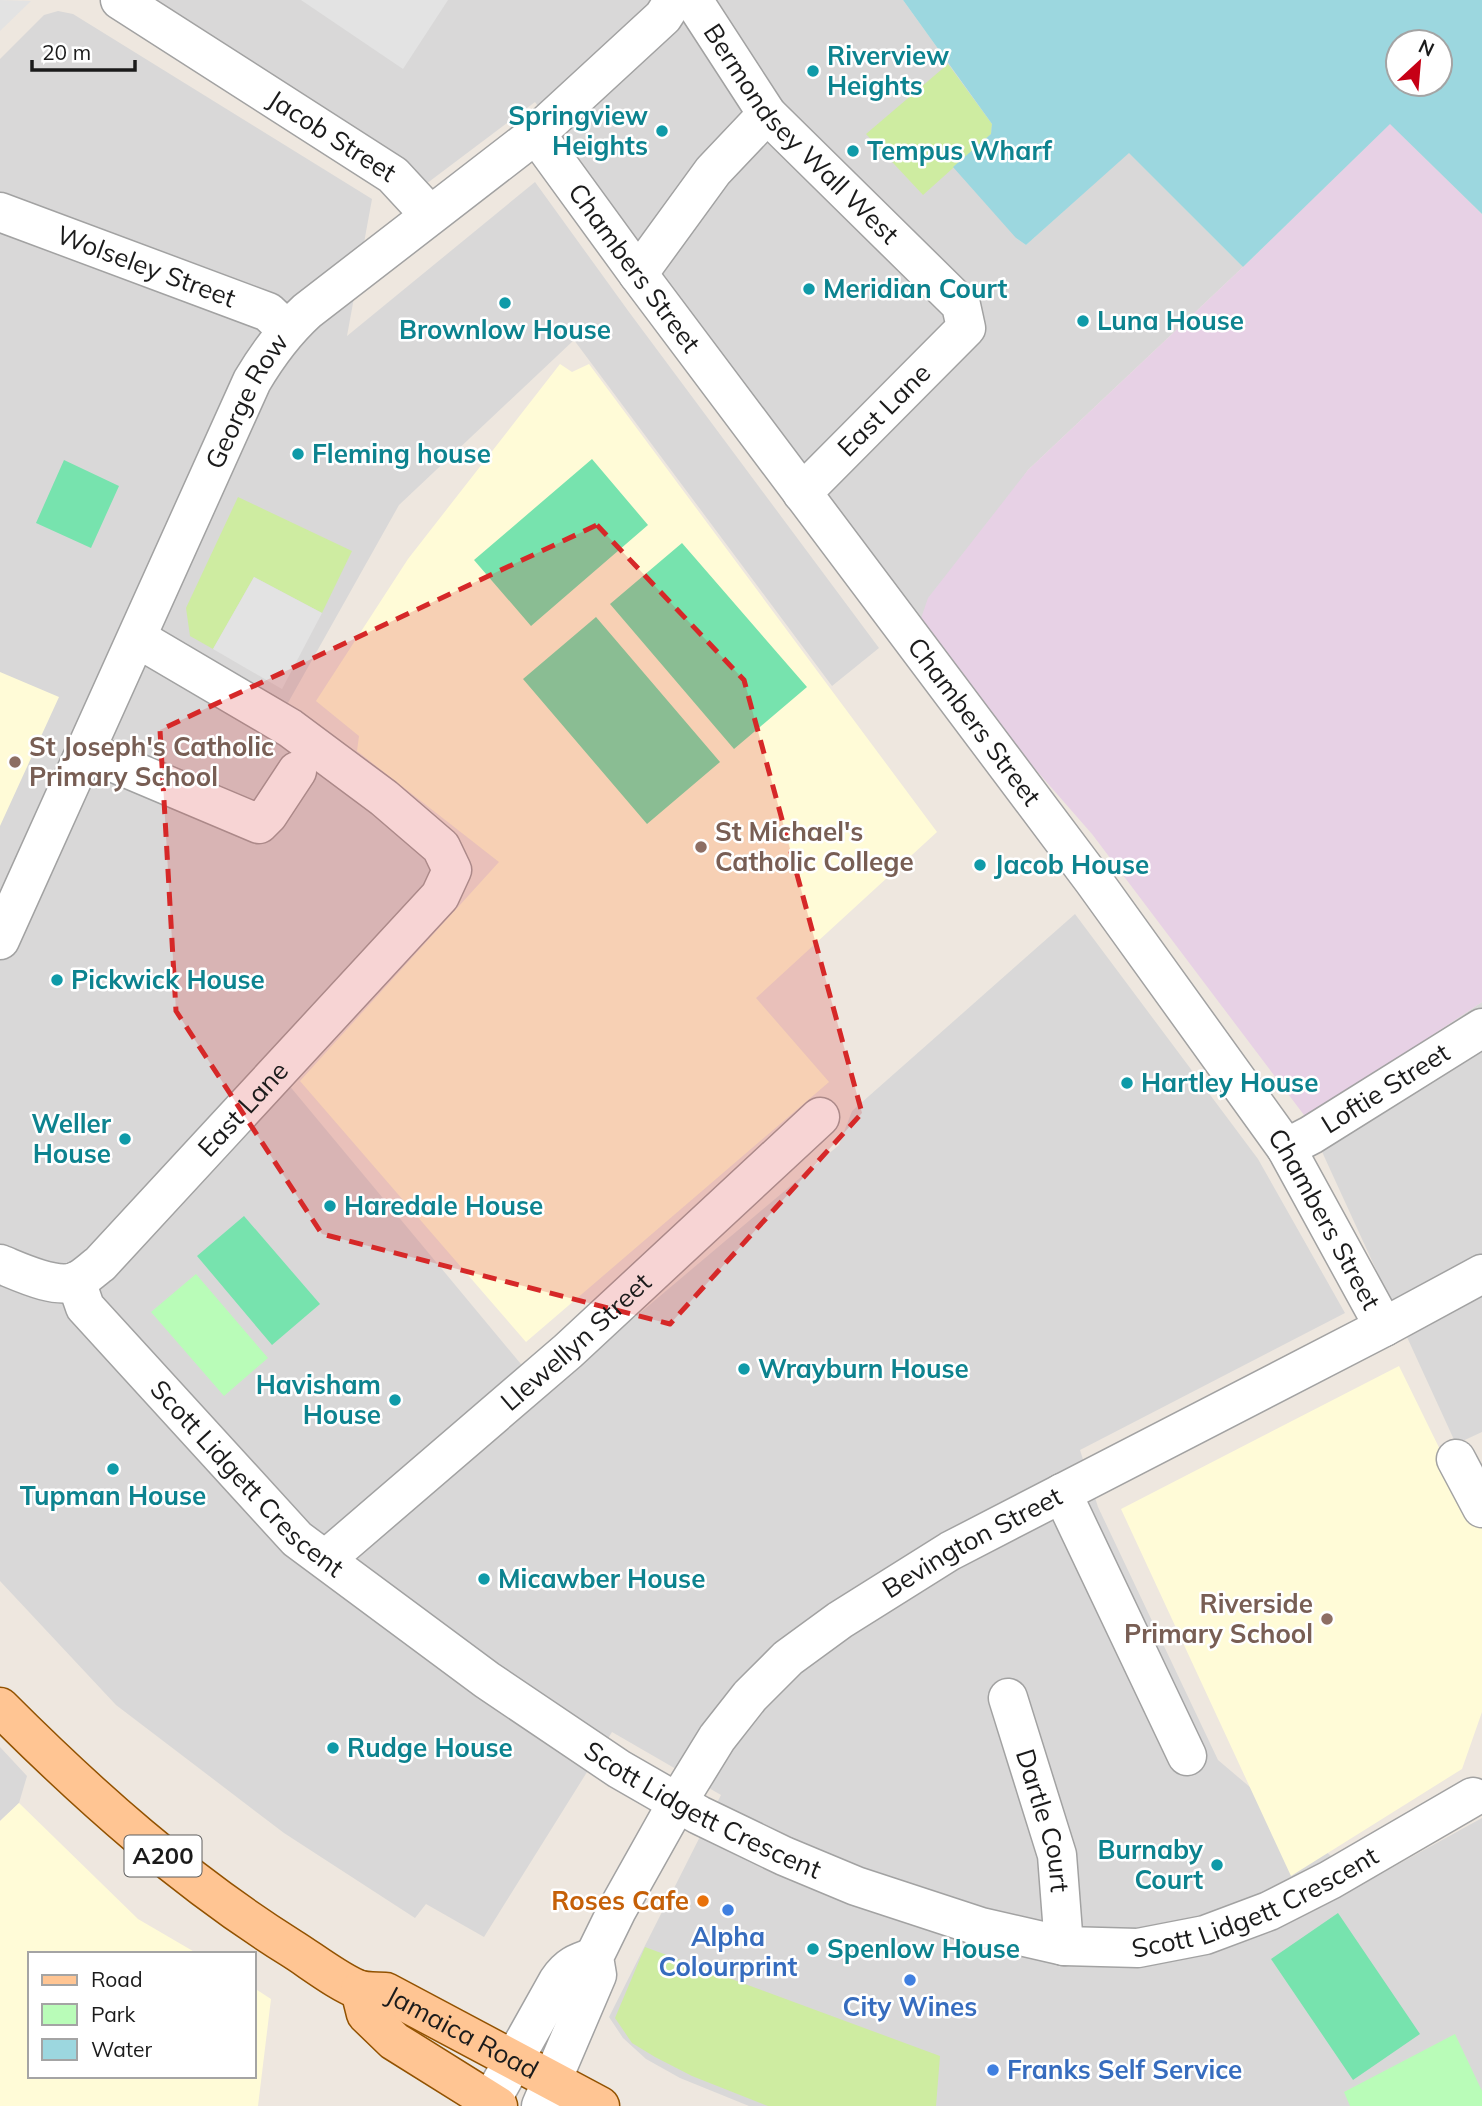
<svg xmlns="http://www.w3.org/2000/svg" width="1482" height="2106" font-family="Mulish,sans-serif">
  <rect width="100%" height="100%" fill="#eee7df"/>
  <path fill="#d9d8d8" d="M 156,0 L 903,0 L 992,124 L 1016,238 L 1026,245 L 1129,152 L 1243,267 L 1028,470 L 916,632 L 535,102 L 422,187 Z
    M 58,11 L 73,14 L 372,199 L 347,336 L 535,182 L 629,312 L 879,648 L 832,686 L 574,340 L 399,505 L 284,710 L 471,870 L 288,1084 L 545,1393 L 839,1145 L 852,1111 L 1075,914 L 1258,1159 L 1345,1313 L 1080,1450 L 1098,1507 L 1218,1760 L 1337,1861 L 1355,1888 L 1482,1818 L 1482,2106 L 749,2106 L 680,2078 L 646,2059 L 623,2038 L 609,2017 L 721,1795 L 612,1732 L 484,1937 L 426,1904 L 415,1918 L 284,1833 L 116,1705 L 0,1581 L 0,59 L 44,15 Z
    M 1482,1002 L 1482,1432 L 1456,1444 L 1307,1119 Z
    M 0,1747 L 27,1776 L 19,1803 L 0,1821 Z"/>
  <path fill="#e7d1e5" d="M 1390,123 L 1482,214 L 1482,1002 L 1307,1119 L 1092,834 L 916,633 L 928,598 L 1028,470 L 1243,267 Z"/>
  <path fill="#fffbd7" d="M 560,364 L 572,372 L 589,364 L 937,832 L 756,998 L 829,1082 L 526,1342 L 300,1081 L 499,862 L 357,751 L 359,736 L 316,701 L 408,559 Z
    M 0,672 L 59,697 L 0,826 Z
    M 1399,1366 L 1477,1525 L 1482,1527 L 1482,1712 L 1462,1769 L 1291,1876 L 1121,1509 Z
    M 19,1803 L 138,1919 L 198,1954 L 30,1954 L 30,2076 L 254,2076 L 254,1988 L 271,1999 L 258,2106 L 0,2106 L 0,1821 Z"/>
  <path fill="#ceeca1" d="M 948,64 L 992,124 L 991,134 L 923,195 L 866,134 Z
    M 238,497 L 352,551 L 322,613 L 254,577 L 213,649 L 190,636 L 186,608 Z
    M 645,1947 L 940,2056 L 936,2106 L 768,2106 L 692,2076 L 655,2057 L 632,2043 L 615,2018 Z"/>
  <path fill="#b9fcb8" d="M 196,1274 L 268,1358 L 224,1396 L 151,1312 Z
    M 1455,2034 L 1482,2091 L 1482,2106 L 1350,2106 L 1344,2092 Z"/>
  <path fill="#77e3ae" d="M 592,459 L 648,525 L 531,626 L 474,560 Z
    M 64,460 L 119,486 L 91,548 L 36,523 Z
    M 682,543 L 807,687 L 734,749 L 610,604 Z
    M 596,617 L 720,762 L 647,824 L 523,679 Z
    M 244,1216 L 320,1304 L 272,1345 L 197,1256 Z
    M 1338,1913 L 1420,2034 L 1353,2080 L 1271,1959 Z"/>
  <path fill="#e3e3e3" d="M 0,0 L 31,1 L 0,31 Z
    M 301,0 L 448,0 L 403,69 Z
    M 254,577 L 322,613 L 282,689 L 213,649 Z"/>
  <path fill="#9cd7df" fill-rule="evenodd" d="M 903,0 L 1482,0 L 1482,214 L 1390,124 L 1243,267 L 1129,153 L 1026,245 L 1016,238 L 953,167 L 991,134 L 992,124 ZM 1398,42 L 1440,42 L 1440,84 L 1398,84 Z"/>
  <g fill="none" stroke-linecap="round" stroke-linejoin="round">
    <g stroke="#a2a2a2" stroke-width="41">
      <g id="minor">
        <path id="s1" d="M 120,0 L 393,175 L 430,215"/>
        <path id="s2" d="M 693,0 L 767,114 L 961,305 L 966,328 L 802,493"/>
        <path id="s3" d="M 536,134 L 638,274 L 1093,880 L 1286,1148 L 1384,1327"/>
        <path id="s4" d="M 0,212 L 268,312 L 287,330"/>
        <path d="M 638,274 L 713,171 L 767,114"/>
        <path d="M 86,751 L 259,824 L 268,815 L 297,771"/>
        <path id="s5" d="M 0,940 L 252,381 C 268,354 284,332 307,311 L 536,134 L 663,17 L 674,0"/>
        <path id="s6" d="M 1286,1148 L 1311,1135 L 1482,1028"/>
        <path id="s7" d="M 0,1264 C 20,1272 56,1290 77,1281 C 85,1277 93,1269 100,1264 L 440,896 L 452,870 L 441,847 L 384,798 L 290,728 L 137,638"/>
        <path id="s8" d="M 76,1281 L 85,1307 L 297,1539 L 487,1680 L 619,1769 L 699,1815 L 784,1856 L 856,1886 L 981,1927 L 1064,1946 L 1138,1948 L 1205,1935 L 1269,1911 L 1330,1880 L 1473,1797"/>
        <path d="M 1456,1459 L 1482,1508"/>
        <path d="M 1062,1493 L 1187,1756"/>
        <path id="s9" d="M 326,1559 L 568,1351 L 820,1117"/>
        <path id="s10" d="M 1008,1698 L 1057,1855 L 1064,1946"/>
        <path d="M 488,2106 L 558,1981 C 568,1966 576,1963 594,1957"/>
        <path id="s11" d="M 541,2106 L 597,1975 L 594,1957 L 617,1910 L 677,1803 L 717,1738 L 750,1696 L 788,1658 L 840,1620 L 950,1551 L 1384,1327 L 1482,1274"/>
      </g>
    </g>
    <g stroke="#925200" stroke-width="41">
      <g id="major">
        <path id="s12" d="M 0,1707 C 89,1796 184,1881 291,1948 C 309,1959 341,1984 360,1990 C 368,1992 378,1992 386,1992 L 600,2106"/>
        <path d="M 360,1990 L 366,2014 L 394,2041 L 498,2106"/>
      </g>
    </g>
    <use href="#minor" stroke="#fff" stroke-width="38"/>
    <use href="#major" stroke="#ffc593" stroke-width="38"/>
  </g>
  <path fill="#d62828" fill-opacity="0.2" stroke="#d62828" stroke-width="5" stroke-dasharray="14 9" stroke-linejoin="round" d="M 597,525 L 744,680 L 862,1113 L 670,1324 L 322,1234 L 176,1011 L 160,730 Z"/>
  <g fill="#0f9aa8" stroke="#fff" stroke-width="2.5">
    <circle cx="813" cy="71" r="7"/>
    <circle cx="662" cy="131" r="7"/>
    <circle cx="853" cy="151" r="7"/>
    <circle cx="809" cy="289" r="7"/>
    <circle cx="505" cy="303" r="7"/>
    <circle cx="1083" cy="321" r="7"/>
    <circle cx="298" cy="454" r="7"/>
    <circle cx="980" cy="865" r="7"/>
    <circle cx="57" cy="980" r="7"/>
    <circle cx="1127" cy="1083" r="7"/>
    <circle cx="125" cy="1139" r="7"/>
    <circle cx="330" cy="1206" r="7"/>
    <circle cx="744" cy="1369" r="7"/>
    <circle cx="395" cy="1400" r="7"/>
    <circle cx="113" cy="1469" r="7"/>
    <circle cx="484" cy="1579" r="7"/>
    <circle cx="333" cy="1748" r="7"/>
    <circle cx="1217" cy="1865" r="7"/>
    <circle cx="813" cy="1949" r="7"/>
  </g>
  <g fill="#8d6e63" stroke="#fff" stroke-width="2.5">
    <circle cx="15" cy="762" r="7"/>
    <circle cx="701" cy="847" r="7"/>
    <circle cx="1327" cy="1619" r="7"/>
  </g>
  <circle fill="#e8710a" stroke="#fff" stroke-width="2.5" cx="703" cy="1901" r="7"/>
  <g fill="#3f7fe0" stroke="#fff" stroke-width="2.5">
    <circle cx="728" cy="1910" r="7"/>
    <circle cx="910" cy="1980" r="7"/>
    <circle cx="993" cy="2070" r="7"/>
  </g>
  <g text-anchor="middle" stroke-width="5" stroke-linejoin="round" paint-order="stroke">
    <rect fill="#fff" stroke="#5f5f5f" stroke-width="2" x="124.5" y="1835.5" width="77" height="41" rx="5"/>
    <g font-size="24" font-weight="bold" fill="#1b1b1b">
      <text x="163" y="1864">A200</text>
    </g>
    <g font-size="26" font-weight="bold" fill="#0d838f" stroke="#fff" text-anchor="start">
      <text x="827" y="65">Riverview<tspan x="827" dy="30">Heights</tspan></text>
      <text x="648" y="125" text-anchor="end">Springview<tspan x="648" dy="30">Heights</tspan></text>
      <text x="867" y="160">Tempus Wharf</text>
      <text x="823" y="298">Meridian Court</text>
      <text x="1097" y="330">Luna House</text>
      <text x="505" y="339" text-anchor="middle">Brownlow House</text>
      <text x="312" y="463">Fleming house</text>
      <text x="994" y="874">Jacob House</text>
      <text x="71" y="989">Pickwick House</text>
      <text x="1141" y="1092">Hartley House</text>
      <text x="111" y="1133" text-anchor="end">Weller<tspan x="111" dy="30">House</tspan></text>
      <text x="344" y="1215">Haredale House</text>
      <text x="758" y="1378">Wrayburn House</text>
      <text x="381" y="1394" text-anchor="end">Havisham<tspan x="381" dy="30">House</tspan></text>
      <text x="113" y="1505" text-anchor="middle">Tupman House</text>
      <text x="498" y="1588">Micawber House</text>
      <text x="347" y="1757">Rudge House</text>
      <text x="1203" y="1859" text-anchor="end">Burnaby<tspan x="1203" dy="30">Court</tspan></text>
      <text x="827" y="1958">Spenlow House</text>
    </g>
    <g font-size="26" fill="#1b1b1b" stroke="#fff">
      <text dy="9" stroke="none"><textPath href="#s2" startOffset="173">Bermondsey Wall West</textPath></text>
      <text dy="9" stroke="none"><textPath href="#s1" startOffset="252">Jacob Street</textPath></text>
      <text dy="9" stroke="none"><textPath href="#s4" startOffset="156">Wolseley Street</textPath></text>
      <text dy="9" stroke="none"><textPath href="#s3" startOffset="166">Chambers Street</textPath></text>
      <text dy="9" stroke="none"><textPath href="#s5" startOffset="593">George Row</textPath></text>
      <text transform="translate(884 410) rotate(-45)" y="9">East Lane</text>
      <text dy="9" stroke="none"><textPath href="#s3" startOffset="733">Chambers Street</textPath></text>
      <text dy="9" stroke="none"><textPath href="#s6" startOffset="116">Loftie Street</textPath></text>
      <text dy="9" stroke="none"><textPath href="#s7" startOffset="320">East Lane</textPath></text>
      <text dy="9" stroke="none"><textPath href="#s3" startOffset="1342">Chambers Street</textPath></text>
      <text dy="9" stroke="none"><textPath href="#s9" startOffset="331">Llewellyn Street</textPath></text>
      <text dy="9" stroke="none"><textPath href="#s8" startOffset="264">Scott Lidgett Crescent</textPath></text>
      <text dy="9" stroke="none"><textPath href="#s11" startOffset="737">Bevington Street</textPath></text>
      <text dy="9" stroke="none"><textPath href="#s8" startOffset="831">Scott Lidgett Crescent</textPath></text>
      <text dy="9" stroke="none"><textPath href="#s10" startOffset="128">Dartle Court</textPath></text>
      <text dy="9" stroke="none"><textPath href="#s8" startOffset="1419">Scott Lidgett Crescent</textPath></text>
      <text dy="9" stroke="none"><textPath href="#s12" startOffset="572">Jamaica Road</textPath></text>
    </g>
    <g font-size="26" font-weight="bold" fill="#785e54" stroke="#fff" text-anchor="start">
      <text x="29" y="756">St Joseph's Catholic<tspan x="29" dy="30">Primary School</tspan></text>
      <text x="715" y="841">St Michael's<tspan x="715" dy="30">Catholic College</tspan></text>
      <text x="1313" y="1613" text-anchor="end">Riverside<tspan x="1313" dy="30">Primary School</tspan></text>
    </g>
    <g font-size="26" font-weight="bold" fill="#c56008" stroke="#fff" text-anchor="end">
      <text x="689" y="1910">Roses Cafe</text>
    </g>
    <g font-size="26" font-weight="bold" fill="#366cbe" stroke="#fff">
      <text x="728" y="1946">Alpha<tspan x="728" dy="30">Colourprint</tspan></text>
      <text x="910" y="2016">City Wines</text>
      <text x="1007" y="2079" text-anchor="start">Franks Self Service</text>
    </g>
  </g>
  <rect x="28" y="1952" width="228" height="126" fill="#ffffff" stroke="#a4a4a4" stroke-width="2"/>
  <rect x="42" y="1975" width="35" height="10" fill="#ffc593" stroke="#a4a4a4" stroke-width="2"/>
  <text x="91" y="1987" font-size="21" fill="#1b1b1b">Road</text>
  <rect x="42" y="2004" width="35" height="21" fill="#b9fcb8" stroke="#a4a4a4" stroke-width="2"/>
  <text x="91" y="2022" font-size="21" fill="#1b1b1b">Park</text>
  <rect x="42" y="2039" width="35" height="21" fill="#9cd7df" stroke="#a4a4a4" stroke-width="2"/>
  <text x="91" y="2057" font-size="21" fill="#1b1b1b">Water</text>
  <g transform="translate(1419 63) rotate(26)"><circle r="33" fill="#ffffff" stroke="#a4a4a4" stroke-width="2"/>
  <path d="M0-5L12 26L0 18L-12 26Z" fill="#c60015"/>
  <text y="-10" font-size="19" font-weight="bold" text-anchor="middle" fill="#1b1b1b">N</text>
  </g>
  <path d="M32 60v10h103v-10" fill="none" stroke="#1b1b1b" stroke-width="3.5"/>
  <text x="42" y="60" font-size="21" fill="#1b1b1b" stroke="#ffffff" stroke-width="5" paint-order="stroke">20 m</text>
</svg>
